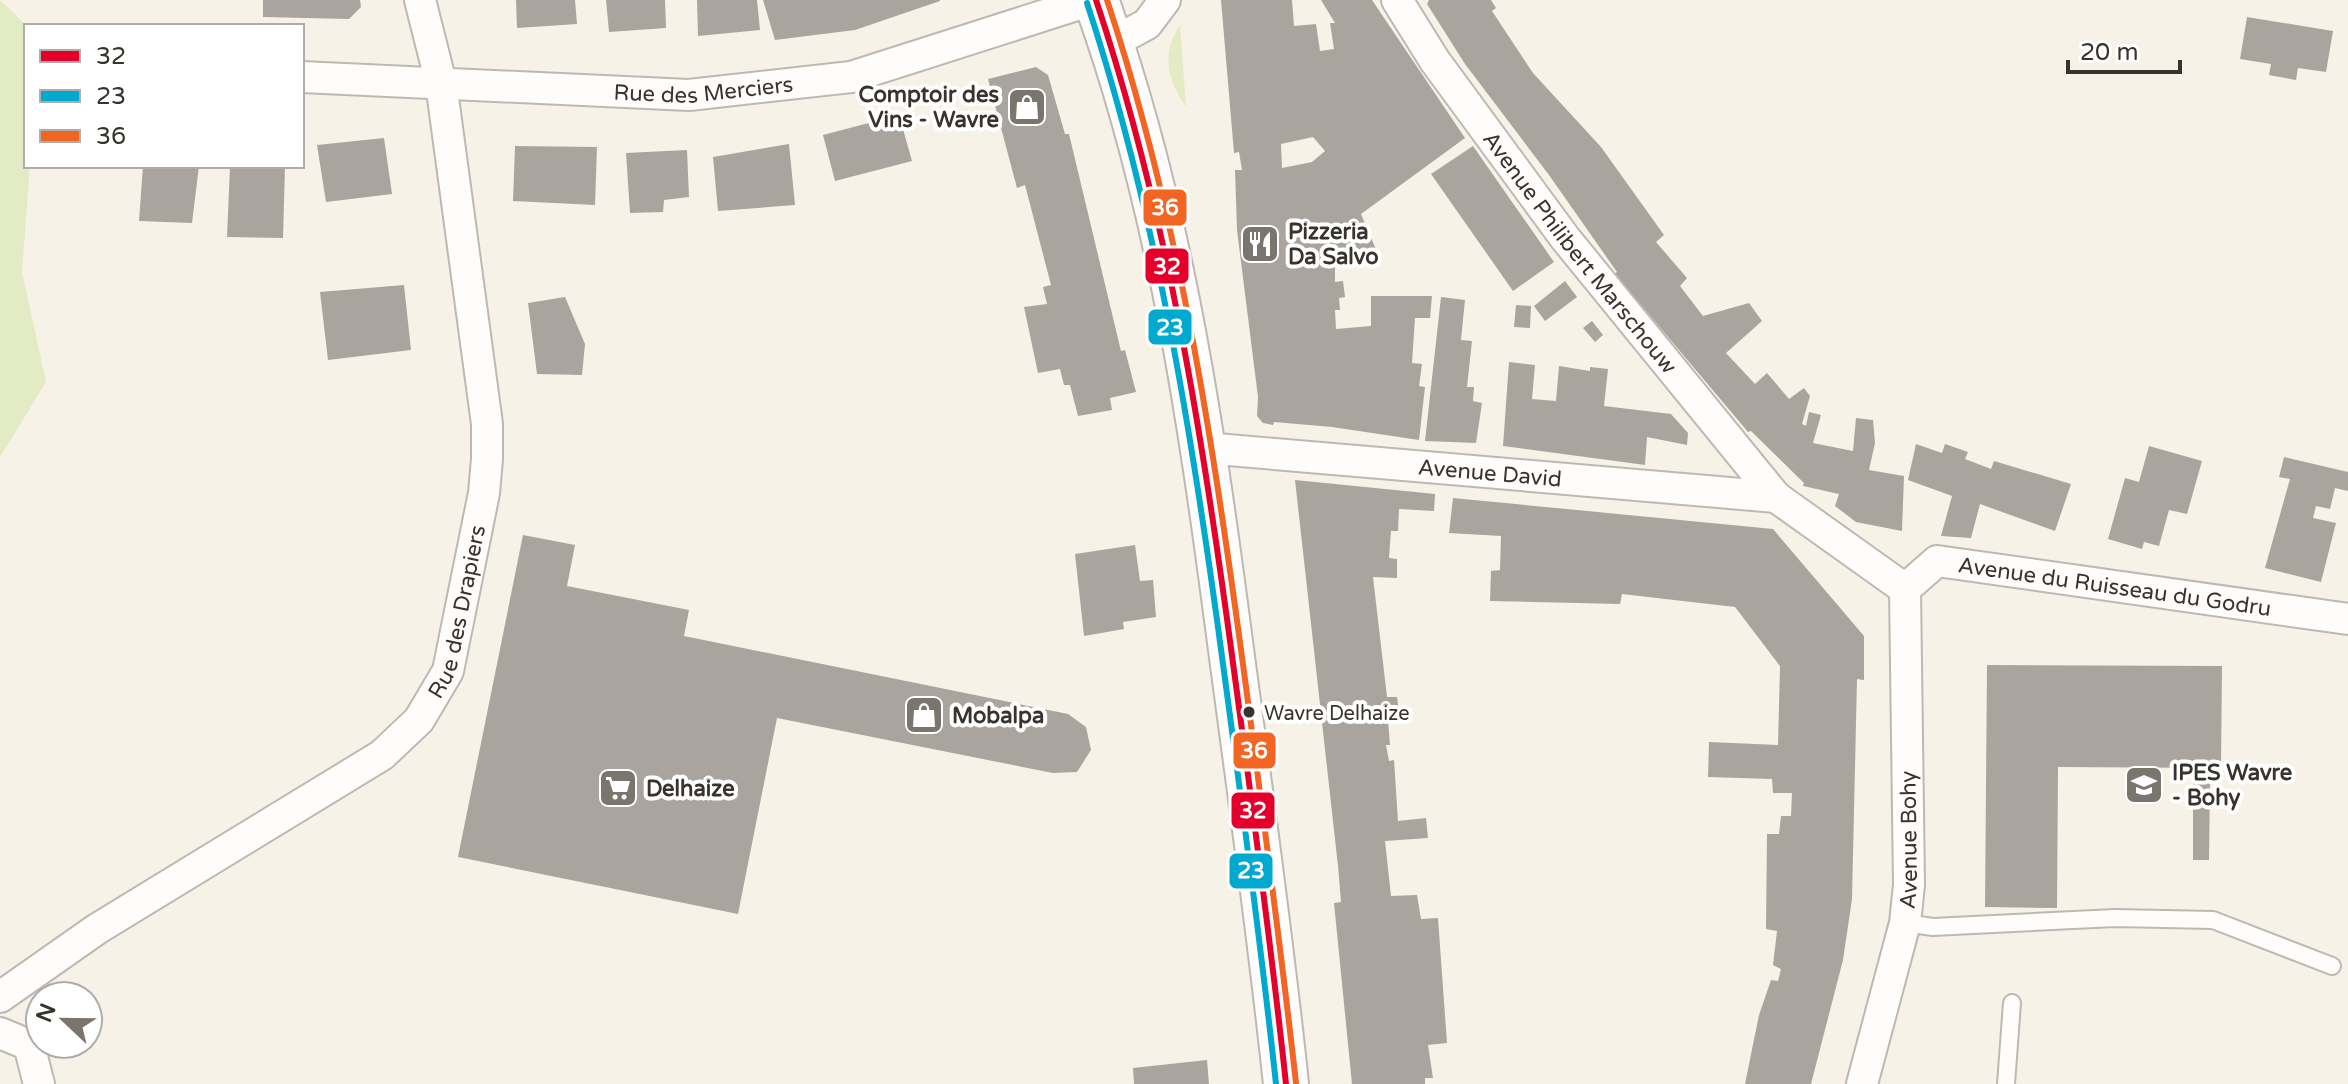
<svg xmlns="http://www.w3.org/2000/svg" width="2348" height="1084" font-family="'Varela Round',sans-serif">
  <rect width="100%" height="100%" fill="#f7f2e8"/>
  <path fill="#e2ebc3" d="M 0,0 L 27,26 L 26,166 L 30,166 L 22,272 L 46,382 L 0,457 Z
    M 1180,25 L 1186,107 C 1167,79 1161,54 1180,25 Z"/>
  <path fill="#a9a59e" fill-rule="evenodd" d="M 263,0 L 360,0 L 361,7 L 349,19 L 263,17 Z
    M 516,0 L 575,0 L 577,24 L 517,28 Z
    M 606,0 L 665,0 L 666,28 L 609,32 Z
    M 697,0 L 757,0 L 760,30 L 698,36 Z
    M 763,0 L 940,0 L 940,1 L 855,30 L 775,40 Z
    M 1221,0 L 1292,0 L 1294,26 L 1316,24 L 1320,51 L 1334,49 L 1330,23 L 1335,23 L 1321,0 L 1372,0 L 1465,138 L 1361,214 L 1377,252 L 1335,255 L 1335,282 L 1343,281 L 1345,297 L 1339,298 L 1340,310 L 1335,310 L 1336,329 L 1371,326 L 1371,296 L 1432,296 L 1430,318 L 1415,318 L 1412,363 L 1422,364 L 1419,386 L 1425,387 L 1419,440 L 1332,427 L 1274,422 L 1273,425 L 1263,423 L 1257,416 L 1258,397 L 1237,230 L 1235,170 L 1242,170 L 1239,152 L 1234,153 ZM 1313,137 L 1325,151 L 1312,162 L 1282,168 L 1281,144 Z
    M 1429,0 L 1491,0 L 1496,8 L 1492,11 L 1533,73 L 1601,147 L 1664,235 L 1656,242 L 1687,278 L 1680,286 L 1703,316 L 1749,303 L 1762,321 L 1726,353 L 1755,384 L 1767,373 L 1789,399 L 1804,388 L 1810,396 L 1802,424 L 1806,426 L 1809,412 L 1821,415 L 1813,443 L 1853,451 L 1856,418 L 1873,420 L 1875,443 L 1869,470 L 1904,476 L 1902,531 L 1856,522 L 1835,506 L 1839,494 L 1803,486 L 1804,483 L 1751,431 L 1748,432 L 1615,274 L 1617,272 L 1549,175 L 1465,64 L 1427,4 Z
    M 2247,17 L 2333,31 L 2326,72 L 2298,68 L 2296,80 L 2269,75 L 2271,64 L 2240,59 Z
    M 1036,67 L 1048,75 L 1065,134 L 1069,134 L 1121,351 L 1125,350 L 1136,392 L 1110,398 L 1112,410 L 1078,416 L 1070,385 L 1064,385 L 1060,369 L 1038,373 L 1024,307 L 1047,304 L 1043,287 L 1051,285 L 1025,185 L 1017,188 L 988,79 Z
    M 899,115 L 912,161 L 835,181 L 823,135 Z
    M 384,138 L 392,194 L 326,202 L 317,145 Z
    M 789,144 L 795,205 L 718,211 L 713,157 Z
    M 515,146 L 597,147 L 595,205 L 513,201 Z
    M 1473,146 L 1554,262 L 1513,291 L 1431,174 Z
    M 687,150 L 689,197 L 664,200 L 663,212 L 630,213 L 626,153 Z
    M 143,166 L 199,166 L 192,223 L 139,221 Z
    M 230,166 L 285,166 L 283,238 L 227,237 Z
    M 1565,281 L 1577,297 L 1545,321 L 1534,306 Z
    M 404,285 L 411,350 L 328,360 L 320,292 Z
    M 565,297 L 585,344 L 582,375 L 537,374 L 528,303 Z
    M 1441,297 L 1465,300 L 1461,340 L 1472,341 L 1467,387 L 1474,387 L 1473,401 L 1482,403 L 1476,443 L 1425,441 Z
    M 1516,305 L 1531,306 L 1530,328 L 1514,327 Z
    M 1592,321 L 1603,335 L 1595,342 L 1583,328 Z
    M 1509,362 L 1535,365 L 1532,399 L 1556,401 L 1559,366 L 1590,371 L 1590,367 L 1608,369 L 1604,406 L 1671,414 L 1688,433 L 1687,445 L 1647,437 L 1645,465 L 1503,446 Z
    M 1916,444 L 1942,453 L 1945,444 L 1968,452 L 1965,459 L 1991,469 L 1994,461 L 2071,484 L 2055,531 L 1980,504 L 1971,538 L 1941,536 L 1952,496 L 1908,480 Z
    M 2149,446 L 2202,461 L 2187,514 L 2169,510 L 2159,546 L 2144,542 L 2142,549 L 2108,539 L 2125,478 L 2139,482 Z
    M 2284,457 L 2348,472 L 2348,491 L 2335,488 L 2330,509 L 2316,506 L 2313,518 L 2336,523 L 2321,582 L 2265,568 L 2290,479 L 2279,477 Z
    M 1295,480 L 1435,494 L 1434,511 L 1399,509 L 1398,531 L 1391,531 L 1389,558 L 1397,559 L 1397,578 L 1373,577 L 1387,697 L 1397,697 L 1400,720 L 1388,721 L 1390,745 L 1386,745 L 1389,761 L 1394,760 L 1398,821 L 1426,818 L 1428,838 L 1385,841 L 1391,896 L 1417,895 L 1421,919 L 1438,918 L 1447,1043 L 1428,1045 L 1433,1078 L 1425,1078 L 1425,1084 L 1352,1084 L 1334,903 L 1341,902 L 1338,866 Z
    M 1453,498 L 1773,529 L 1864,636 L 1864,680 L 1857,679 L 1852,899 L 1843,960 L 1811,1084 L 1745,1084 L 1759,1015 L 1771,980 L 1778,981 L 1781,969 L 1773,965 L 1777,931 L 1766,929 L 1767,834 L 1779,834 L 1781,816 L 1791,816 L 1792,793 L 1773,793 L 1772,779 L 1708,777 L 1709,742 L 1778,745 L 1780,666 L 1735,607 L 1622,594 L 1620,604 L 1490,601 L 1491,571 L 1500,570 L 1501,536 L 1449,533 Z
    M 523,535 L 575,545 L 567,586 L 689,610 L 684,636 L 1068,714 L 1086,727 L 1091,750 L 1077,772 L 1053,773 L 777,718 L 738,914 L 458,857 Z
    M 1135,545 L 1140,581 L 1153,580 L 1156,617 L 1123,622 L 1124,629 L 1084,636 L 1075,554 Z
    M 1987,665 L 2222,666 L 2221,768 L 2058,767 L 2057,908 L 1985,907 Z
    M 2193,777 L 2210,778 L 2209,860 L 2193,860 Z
    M 1207,1060 L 1209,1084 L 1134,1084 L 1133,1068 Z"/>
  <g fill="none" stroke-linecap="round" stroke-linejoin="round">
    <g stroke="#bdb9b2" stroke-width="20">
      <path id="lane" d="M 1905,923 L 1933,927 L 2115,918 L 2213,920 L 2332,966
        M 2006,1084 L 2012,1003"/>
    </g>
    <g stroke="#bdb9b2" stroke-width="34">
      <g id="street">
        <path id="s1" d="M 1397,0 L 1435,61 L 1565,238 L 1776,497 L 1905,589"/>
        <path d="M 1112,43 L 1147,24 L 1165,0"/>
        <path id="s2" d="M 302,77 L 689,95 L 851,77 L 1092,0"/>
        <path id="s3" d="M 1205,448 L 1776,497"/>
        <path id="s4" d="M 1905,589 L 1937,561 L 2348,619"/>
        <path id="s5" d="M 0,997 L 97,929 L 382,755 L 419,720 L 448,671 L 484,493 L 487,459 L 487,424 L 441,83 L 420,0"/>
        <path d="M 0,1033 L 29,1045 L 39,1084"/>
        <path id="s6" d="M 1862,1084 L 1905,923 L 1909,885 L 1905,589"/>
      </g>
    </g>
    <g stroke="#bdb9b2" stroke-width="48">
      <path id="secondary" d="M 1096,0 C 1172,211 1203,436 1232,657 C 1251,799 1271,941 1286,1084"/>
    </g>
    <use href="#lane" stroke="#fefdfc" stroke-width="16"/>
    <use href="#street" stroke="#fefdfc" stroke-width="30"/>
    <use href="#secondary" stroke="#fefdfc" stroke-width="44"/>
    <g stroke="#fff" stroke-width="12">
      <path id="bus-1" d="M 1096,0 C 1168,216 1203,438 1233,663 C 1252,803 1271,943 1286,1084"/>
    </g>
    <g stroke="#fff" stroke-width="12">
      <path id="bus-2" d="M 1087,3 C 1158,219 1193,440 1223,664 C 1242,804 1261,944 1276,1084"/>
    </g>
    <g stroke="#fff" stroke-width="12">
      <path id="bus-3" d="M 1107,0 C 1178,214 1212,434 1242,657 C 1261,799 1280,940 1296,1083"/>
    </g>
    <use href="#bus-1" stroke="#e4002b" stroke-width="6"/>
    <use href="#bus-2" stroke="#00a9ce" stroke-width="6"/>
    <use href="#bus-3" stroke="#f26522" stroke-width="6"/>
  </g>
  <defs>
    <g id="shop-square" transform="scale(2)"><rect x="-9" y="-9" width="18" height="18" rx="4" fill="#7a766e" stroke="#fff"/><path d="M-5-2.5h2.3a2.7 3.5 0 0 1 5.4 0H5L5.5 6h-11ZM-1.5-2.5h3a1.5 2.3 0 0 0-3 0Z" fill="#fff"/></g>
    <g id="restaurant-square" transform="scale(2)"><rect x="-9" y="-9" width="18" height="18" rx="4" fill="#7a766e" stroke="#fff"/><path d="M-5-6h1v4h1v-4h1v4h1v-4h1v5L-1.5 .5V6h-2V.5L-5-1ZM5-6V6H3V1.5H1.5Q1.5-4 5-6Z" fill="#fff"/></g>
    <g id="school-square" transform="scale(2)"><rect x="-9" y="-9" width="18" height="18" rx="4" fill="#7a766e" stroke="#fff"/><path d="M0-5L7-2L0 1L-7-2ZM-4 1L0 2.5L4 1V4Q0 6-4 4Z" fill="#fff"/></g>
    <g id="supermarket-square" transform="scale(2)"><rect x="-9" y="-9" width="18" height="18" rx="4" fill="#7a766e" stroke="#fff"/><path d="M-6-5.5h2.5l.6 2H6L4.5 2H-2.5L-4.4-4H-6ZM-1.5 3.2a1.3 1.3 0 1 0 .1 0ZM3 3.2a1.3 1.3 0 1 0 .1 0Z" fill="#fff"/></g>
  </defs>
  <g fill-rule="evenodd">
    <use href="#shop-square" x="1027" y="107"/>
    <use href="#restaurant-square" x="1260" y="244"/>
    <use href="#shop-square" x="924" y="715"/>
    <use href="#school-square" x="2144" y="785"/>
    <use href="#supermarket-square" x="618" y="788"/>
  </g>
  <circle fill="#37332d" stroke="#fff" stroke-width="3" cx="1249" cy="712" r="7"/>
  <g text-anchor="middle" stroke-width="8" stroke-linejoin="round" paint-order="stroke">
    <g font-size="20" fill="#37332d" stroke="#fff" text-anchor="start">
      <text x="1264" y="720">Wavre Delhaize</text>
    </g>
    <g font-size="22" fill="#37332d" stroke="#fff">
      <text dy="8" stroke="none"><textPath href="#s2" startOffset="402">Rue des Merciers</textPath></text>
      <text dy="8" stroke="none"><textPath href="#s1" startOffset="312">Avenue Philibert Marschouw</textPath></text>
      <text dy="8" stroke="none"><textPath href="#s3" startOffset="286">Avenue David</textPath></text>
      <text dy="8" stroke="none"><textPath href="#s4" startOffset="222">Avenue du Ruisseau du Godru</textPath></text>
      <text dy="8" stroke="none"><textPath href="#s5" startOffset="620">Rue des Drapiers</textPath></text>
      <text dy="8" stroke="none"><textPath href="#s6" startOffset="250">Avenue Bohy</textPath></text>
    </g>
    <g font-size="22" font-weight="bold" fill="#37332d" stroke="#fff" text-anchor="start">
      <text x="999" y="102" text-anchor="end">Comptoir des<tspan x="999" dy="25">Vins - Wavre</tspan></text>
      <text x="1288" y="239">Pizzeria<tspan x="1288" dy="25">Da Salvo</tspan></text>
      <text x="952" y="723">Mobalpa</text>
      <text x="2172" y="780">IPES Wavre<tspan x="2172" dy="25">- Bohy</tspan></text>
      <text x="646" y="796">Delhaize</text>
    </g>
  </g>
  <g stroke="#fff" stroke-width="3">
    <rect x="1142" y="188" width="46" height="39" rx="8" fill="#f26522"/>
    <rect x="1144" y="247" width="46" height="38" rx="8" fill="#e4002b"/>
    <rect x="1147" y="308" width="46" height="38" rx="8" fill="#00a9ce"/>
    <rect x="1232" y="731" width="45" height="39" rx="8" fill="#f26522"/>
    <rect x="1230" y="791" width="46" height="39" rx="8" fill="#e4002b"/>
    <rect x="1228" y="852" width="46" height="38" rx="8" fill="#00a9ce"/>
  </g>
  <g font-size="22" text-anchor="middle" font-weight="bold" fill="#fff">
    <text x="1165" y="215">36</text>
    <text x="1167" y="274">32</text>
    <text x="1170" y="335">23</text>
    <text x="1254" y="758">36</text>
    <text x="1253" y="818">32</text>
    <text x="1251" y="878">23</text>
  </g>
  <rect x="24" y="24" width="280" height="144" fill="#ffffff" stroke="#afadab" stroke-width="2"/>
  <rect x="40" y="50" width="40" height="12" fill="#e4002b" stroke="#afadab" stroke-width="2"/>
  <text x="96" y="64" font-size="24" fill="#37332d">32</text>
  <rect x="40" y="90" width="40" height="12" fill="#00a9ce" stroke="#afadab" stroke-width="2"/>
  <text x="96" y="104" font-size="24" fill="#37332d">23</text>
  <rect x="40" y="130" width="40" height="12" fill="#f26522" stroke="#afadab" stroke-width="2"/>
  <text x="96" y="144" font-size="24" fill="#37332d">36</text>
  <g transform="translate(64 1020) rotate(292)"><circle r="38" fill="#ffffff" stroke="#afadab" stroke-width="2"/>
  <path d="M0-6L14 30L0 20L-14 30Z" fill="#7a766e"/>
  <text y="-12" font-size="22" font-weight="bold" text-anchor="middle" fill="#37332d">N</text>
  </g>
  <path d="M2068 60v12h112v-12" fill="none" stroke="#37332d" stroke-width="4"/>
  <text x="2080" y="60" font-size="24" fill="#37332d" stroke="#ffffff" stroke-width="6" paint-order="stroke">20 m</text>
</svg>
